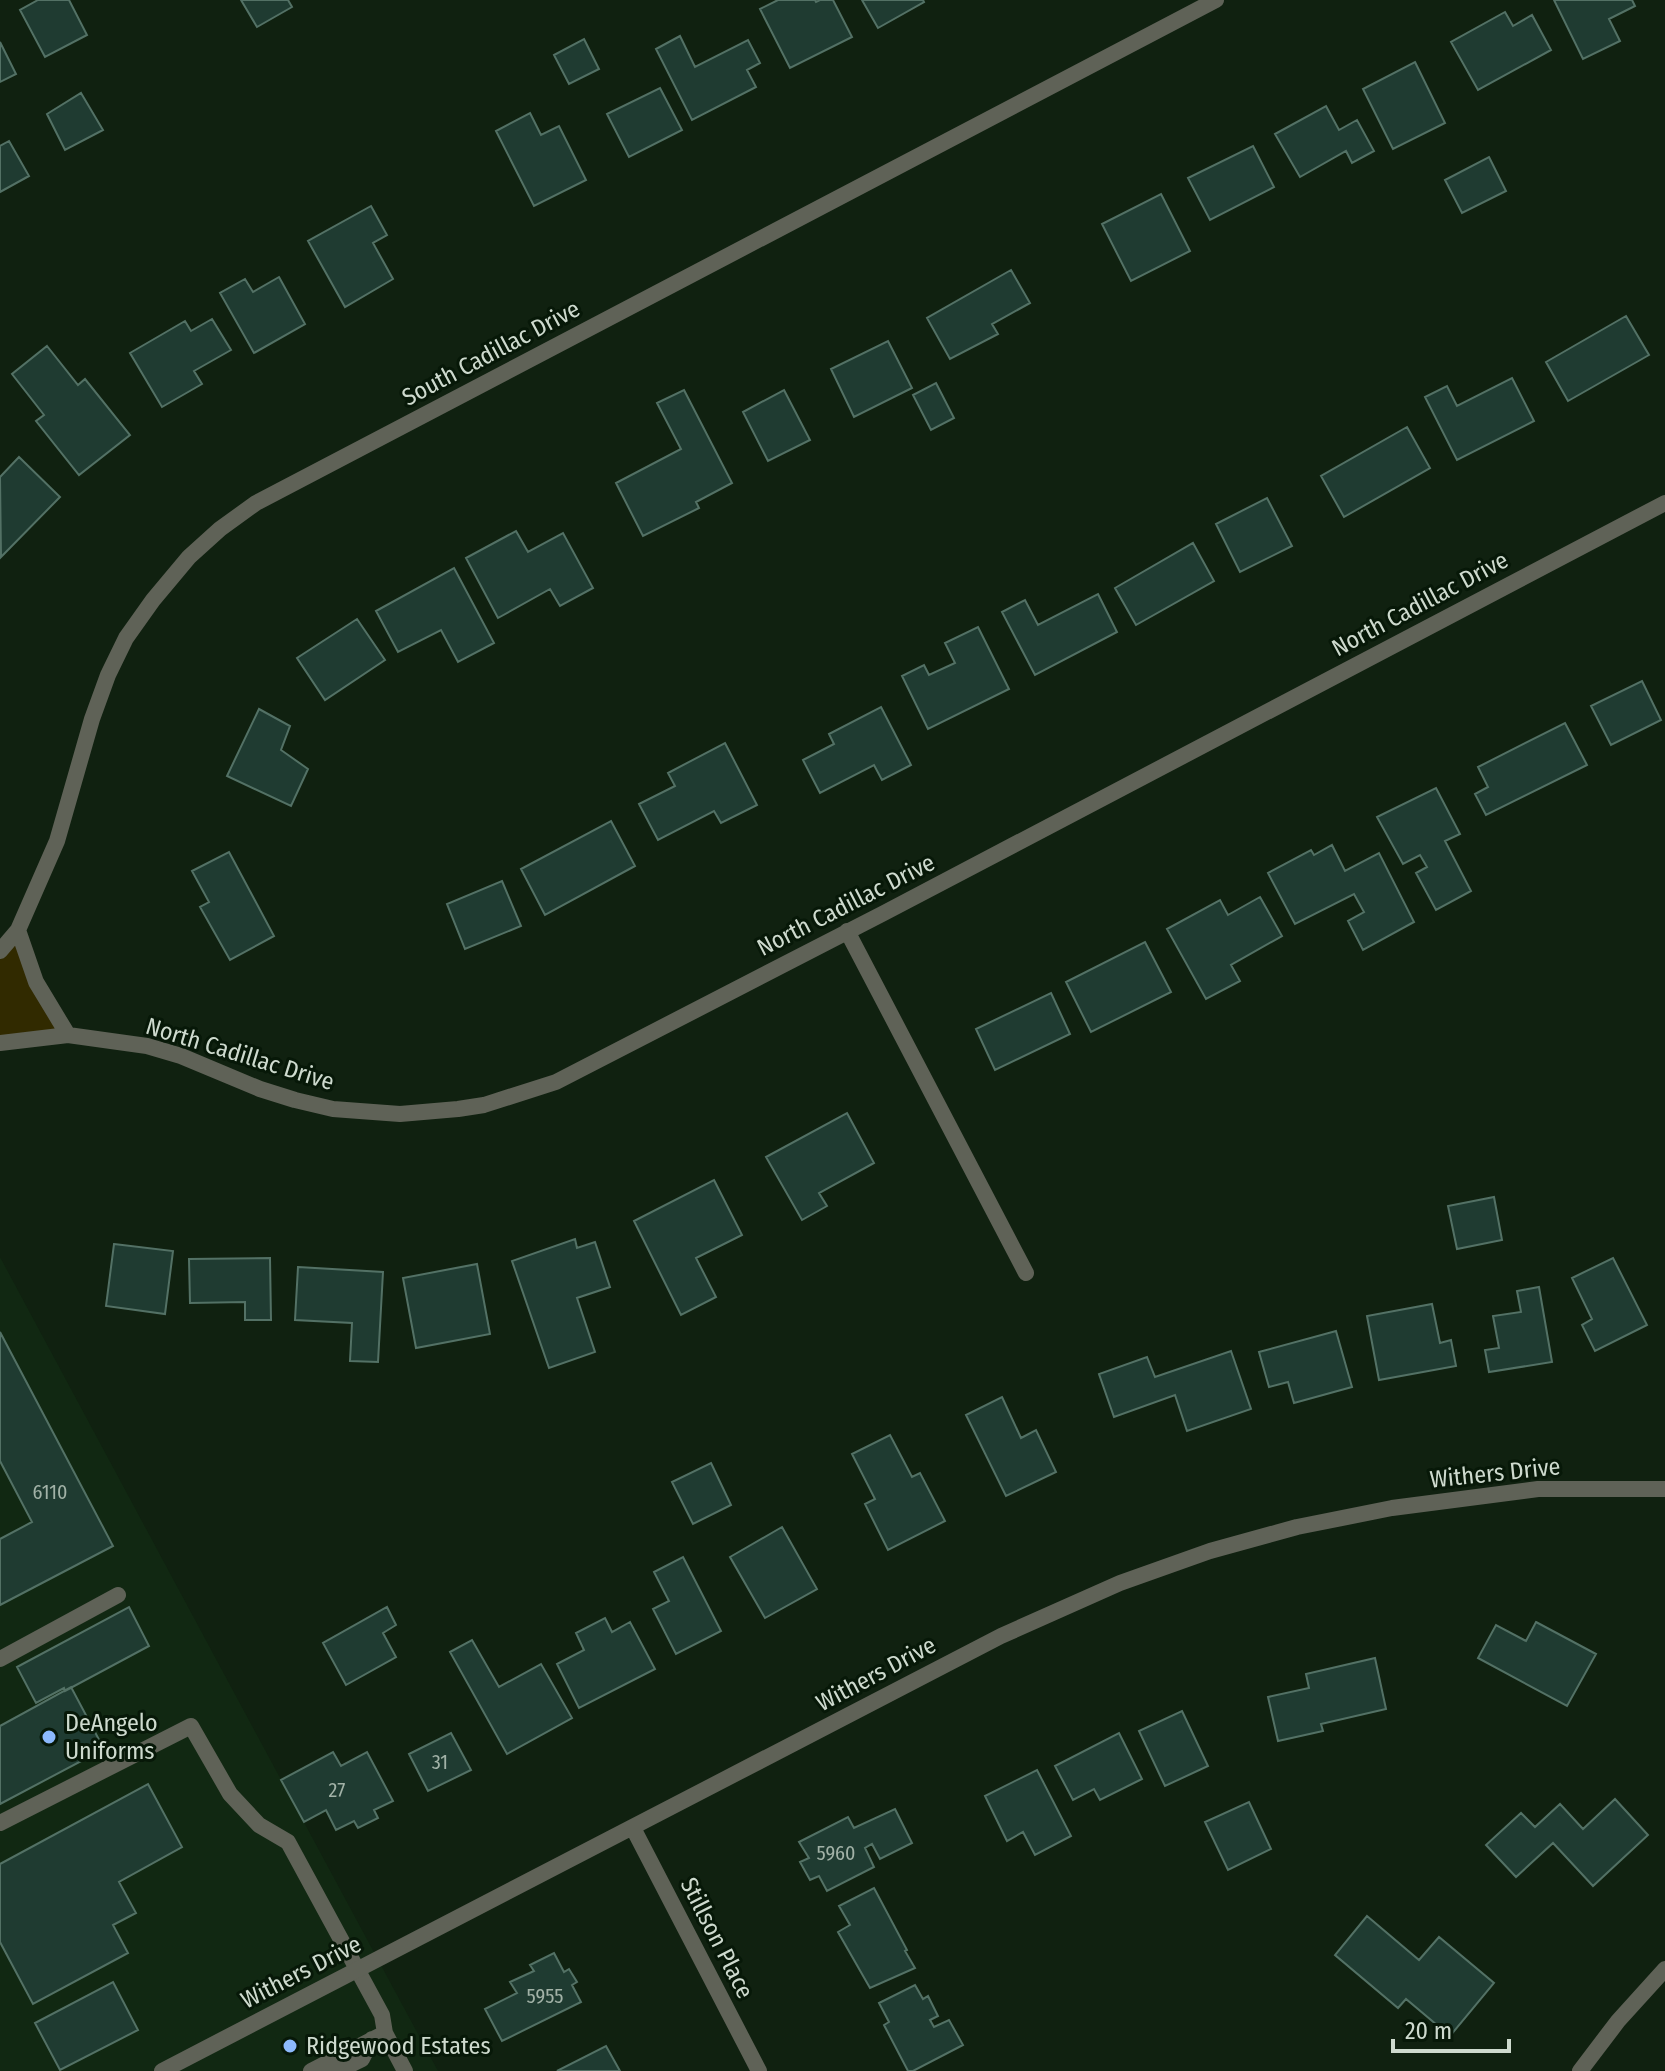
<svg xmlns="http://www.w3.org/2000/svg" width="1665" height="2071" font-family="'Fira Sans Condensed',sans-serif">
  <rect width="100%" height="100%" fill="#102110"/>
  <path fill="#112812" d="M 0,1257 L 223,1672 L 438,2071 L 0,2071 Z"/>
  <path fill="#312a00" d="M 18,930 L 68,1035 L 0,1043 L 0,951 Z"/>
  <path fill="#1f3b31" stroke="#537165" stroke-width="2" d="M 38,0 L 69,0 L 87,35 L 45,57 L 20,10 Z
    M 241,0 L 288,0 L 292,7 L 257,27 Z
    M 778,0 L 815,0 L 816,2 L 820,0 L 833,0 L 852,37 L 790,68 L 760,9 Z
    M 862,0 L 923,0 L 924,2 L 878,28 Z
    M 1554,0 L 1632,0 L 1635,6 L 1609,19 L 1620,41 L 1583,59 Z
    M 1505,12 L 1513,26 L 1532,15 L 1551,50 L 1478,90 L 1451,42 Z
    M 680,36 L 695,67 L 748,40 L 760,63 L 747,70 L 756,87 L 692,120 L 656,49 Z
    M 584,39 L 599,69 L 569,84 L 554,55 Z
    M 0,42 L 16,74 L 0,82 Z
    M 1415,62 L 1445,123 L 1393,149 L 1363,89 Z
    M 660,88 L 682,130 L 629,157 L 607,114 Z
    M 81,93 L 103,130 L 65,150 L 47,114 Z
    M 1326,106 L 1339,130 L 1357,120 L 1374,151 L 1352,163 L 1346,151 L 1300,177 L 1275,134 Z
    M 530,113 L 541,135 L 559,126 L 586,180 L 534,206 L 496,131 Z
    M 9,141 L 29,176 L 0,192 L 0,146 Z
    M 1253,146 L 1274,187 L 1210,220 L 1188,178 Z
    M 1489,157 L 1506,191 L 1462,213 L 1445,180 Z
    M 1161,194 L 1190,251 L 1131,281 L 1102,224 Z
    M 371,206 L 387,235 L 373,243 L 393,279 L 345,307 L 308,241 Z
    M 1011,270 L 1030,303 L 992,324 L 998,334 L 950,359 L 927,318 Z
    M 279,277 L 305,324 L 254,353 L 220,293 L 245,279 L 253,292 Z
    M 1626,316 L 1649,355 L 1568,401 L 1546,362 Z
    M 212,319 L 231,350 L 194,371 L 202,384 L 162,407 L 130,353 L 185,321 L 191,331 Z
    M 888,341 L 912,388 L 854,417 L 831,369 Z
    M 47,346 L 78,385 L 85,379 L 130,435 L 79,475 L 36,421 L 44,415 L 12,374 Z
    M 1512,378 L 1534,421 L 1457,460 L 1425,397 L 1447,386 L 1457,406 Z
    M 936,383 L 954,418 L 931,430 L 913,395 Z
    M 684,390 L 732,483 L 696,502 L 699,508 L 643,536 L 616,483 L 681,449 L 657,403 Z
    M 784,390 L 810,440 L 768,461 L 743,412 Z
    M 1407,427 L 1430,468 L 1344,517 L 1321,476 Z
    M 19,457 L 60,497 L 1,557 L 0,477 Z
    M 1267,498 L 1292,546 L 1240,572 L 1216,524 Z
    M 516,531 L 528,552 L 563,533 L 593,588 L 560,606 L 550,589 L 498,618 L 466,558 Z
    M 1193,543 L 1214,581 L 1136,625 L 1115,588 Z
    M 454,568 L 494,643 L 458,662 L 441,630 L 398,652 L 376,611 Z
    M 1098,594 L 1117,632 L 1035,675 L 1002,612 L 1025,600 L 1038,625 Z
    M 357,619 L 385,660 L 325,700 L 297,658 Z
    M 978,627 L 1009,689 L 928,729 L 902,676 L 924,665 L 929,675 L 955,663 L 945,643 Z
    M 1642,681 L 1661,720 L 1611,745 L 1591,706 Z
    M 881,707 L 911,765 L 882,780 L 874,765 L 820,793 L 803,760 L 834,744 L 829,734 Z
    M 259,709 L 290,726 L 281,750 L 308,769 L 291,806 L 227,776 Z
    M 1565,723 L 1587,765 L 1486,815 L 1475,794 L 1488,787 L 1478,767 Z
    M 725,743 L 757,805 L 721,823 L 714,811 L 658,840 L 639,804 L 675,786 L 668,773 Z
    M 1436,788 L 1460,834 L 1445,841 L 1471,891 L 1436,910 L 1416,873 L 1427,867 L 1420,855 L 1403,864 L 1377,817 Z
    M 611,821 L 635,866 L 545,915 L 521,869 Z
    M 1332,845 L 1345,871 L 1379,853 L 1414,922 L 1363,950 L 1348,921 L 1364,912 L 1354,894 L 1295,924 L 1268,873 L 1311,850 L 1314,855 Z
    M 229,852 L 274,936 L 230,960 L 200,907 L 209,902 L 192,871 Z
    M 502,881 L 521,926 L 465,949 L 447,904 Z
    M 1260,897 L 1282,936 L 1231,965 L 1240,981 L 1206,999 L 1167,929 L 1220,900 L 1228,915 Z
    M 1145,942 L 1171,992 L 1091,1032 L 1066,982 Z
    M 1051,993 L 1070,1034 L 995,1070 L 976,1029 Z
    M 847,1113 L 874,1163 L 819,1193 L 827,1206 L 802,1220 L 766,1157 Z
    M 714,1180 L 742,1235 L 696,1258 L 716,1297 L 681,1315 L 634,1221 Z
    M 1494,1197 L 1502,1240 L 1457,1249 L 1448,1206 Z
    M 575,1239 L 577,1248 L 595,1242 L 610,1287 L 577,1298 L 595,1352 L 549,1368 L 512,1261 Z
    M 114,1244 L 173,1251 L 165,1314 L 106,1306 Z
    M 270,1258 L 271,1320 L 245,1320 L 245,1302 L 190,1303 L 189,1259 Z
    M 1613,1258 L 1647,1325 L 1595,1351 L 1582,1325 L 1592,1319 L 1572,1278 Z
    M 477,1264 L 490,1334 L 416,1348 L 403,1278 Z
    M 298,1267 L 383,1272 L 378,1362 L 350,1361 L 352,1323 L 295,1320 Z
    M 1539,1287 L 1552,1362 L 1489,1372 L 1485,1350 L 1499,1348 L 1493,1316 L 1521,1312 L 1517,1291 Z
    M 1432,1304 L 1440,1343 L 1451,1340 L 1456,1366 L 1379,1380 L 1367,1316 Z
    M 1336,1331 L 1352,1387 L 1294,1403 L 1288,1382 L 1269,1387 L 1259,1352 Z
    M 0,1332 L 113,1546 L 0,1605 L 0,1539 L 32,1522 L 0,1461 Z
    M 1231,1351 L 1251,1409 L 1187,1431 L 1175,1395 L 1114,1417 L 1099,1374 L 1147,1357 L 1155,1377 Z
    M 1002,1397 L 1021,1438 L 1036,1430 L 1056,1472 L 1006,1496 L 966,1415 Z
    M 890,1435 L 912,1477 L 920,1473 L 945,1521 L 888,1550 L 865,1504 L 875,1499 L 852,1454 Z
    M 711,1463 L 731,1505 L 693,1524 L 672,1482 Z
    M 782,1527 L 817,1589 L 765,1618 L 730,1557 Z
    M 683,1557 L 721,1631 L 676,1654 L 653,1609 L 669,1601 L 654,1572 Z
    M 129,1607 L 149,1646 L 65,1691 L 64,1688 L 36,1703 L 17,1667 Z
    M 387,1607 L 396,1625 L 383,1633 L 396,1657 L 346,1685 L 323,1643 Z
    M 605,1618 L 612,1632 L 630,1622 L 655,1669 L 579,1708 L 557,1664 L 584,1650 L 576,1633 Z
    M 1536,1622 L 1596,1654 L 1567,1706 L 1478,1658 L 1496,1625 L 1526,1641 Z
    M 472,1640 L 499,1687 L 541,1664 L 572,1718 L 507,1754 L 450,1652 Z
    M 1375,1658 L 1386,1709 L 1321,1724 L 1323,1731 L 1278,1741 L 1268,1697 L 1309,1688 L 1306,1674 Z
    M 71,1687 L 104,1749 L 0,1804 L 0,1726 Z
    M 1182,1711 L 1208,1766 L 1165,1786 L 1139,1731 Z
    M 451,1733 L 471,1770 L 428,1791 L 409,1754 Z
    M 1119,1733 L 1142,1779 L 1100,1800 L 1094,1789 L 1073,1800 L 1055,1766 Z
    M 333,1752 L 341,1766 L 367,1752 L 393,1801 L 374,1810 L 378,1818 L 358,1828 L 354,1821 L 336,1830 L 326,1810 L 304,1822 L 281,1780 Z
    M 1037,1770 L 1071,1836 L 1035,1855 L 1023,1832 L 1007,1841 L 985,1796 Z
    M 148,1784 L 182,1847 L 119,1882 L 136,1913 L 113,1925 L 128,1953 L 33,2004 L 0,1942 L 0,1864 Z
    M 1615,1799 L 1648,1835 L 1593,1886 L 1553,1843 L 1516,1877 L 1486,1845 L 1521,1813 L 1535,1827 L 1560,1804 L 1583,1829 Z
    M 1249,1802 L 1271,1849 L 1228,1870 L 1205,1822 Z
    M 895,1809 L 912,1843 L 880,1859 L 872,1844 L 865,1848 L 874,1867 L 827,1891 L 819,1876 L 810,1880 L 800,1862 L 809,1858 L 799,1842 L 848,1817 L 854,1828 Z
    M 874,1888 L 907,1950 L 905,1951 L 915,1968 L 870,1988 L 838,1932 L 850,1925 L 839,1906 Z
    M 1367,1916 L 1419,1960 L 1439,1937 L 1494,1983 L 1450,2036 L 1406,1999 L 1398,2008 L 1335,1955 Z
    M 554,1953 L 564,1972 L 569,1969 L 577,1982 L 572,1985 L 581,2002 L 502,2041 L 485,2009 L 517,1993 L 510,1982 L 534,1971 L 530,1965 Z
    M 113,1982 L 138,2030 L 60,2070 L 35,2023 Z
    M 915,1985 L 923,1999 L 928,1996 L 938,2016 L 930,2020 L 934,2027 L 949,2020 L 963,2045 L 913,2071 L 908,2071 L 884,2025 L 889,2022 L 879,2003 Z
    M 606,2046 L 620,2071 L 557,2071 Z"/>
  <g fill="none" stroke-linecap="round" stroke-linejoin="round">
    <path stroke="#5f6257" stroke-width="16" d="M 0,1659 L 118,1595
      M 0,1823 L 191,1726 L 230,1794 L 259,1825 L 288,1842 L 382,2015 L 385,2033 L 311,2071
      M 385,2033 L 405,2071
      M 338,2071 L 362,2059 L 372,2039"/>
    <path stroke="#5f6257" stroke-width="16" d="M 18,930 L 36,982 L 68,1035
      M 847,931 L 1026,1273
      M 0,951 L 18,930 L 57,841 L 92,719 L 108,675 L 126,638 L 153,600 L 189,557 L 220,529 L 256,503 L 1216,0
      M 0,1043 L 68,1035 L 147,1046 L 181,1056 L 260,1089 L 295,1100 L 333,1109 L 400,1114 L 458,1109 L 484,1105 L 556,1082 L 884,913 L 1665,503
      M 633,1828 L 759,2071
      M 162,2071 L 1001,1636 L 1120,1583 L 1210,1551 L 1297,1527 L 1392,1508 L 1538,1489 L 1665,1489
      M 1580,2071 L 1618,2021 L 1665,1969"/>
  </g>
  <g fill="#8cb9fc" stroke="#071808" stroke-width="3">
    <circle cx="49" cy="1737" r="8"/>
    <circle cx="290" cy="2046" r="8"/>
  </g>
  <g text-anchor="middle" stroke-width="6" stroke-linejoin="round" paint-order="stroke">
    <g font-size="20" fill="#a2b2a7">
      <text x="50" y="1499">6110</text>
      <text x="440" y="1769">31</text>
      <text x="337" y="1797">27</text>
      <text x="836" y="1860">5960</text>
      <text x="545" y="2003">5955</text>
    </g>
    <g font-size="24" fill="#cedace" stroke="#071808">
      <text transform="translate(491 353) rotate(-28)" y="8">South Cadillac Drive</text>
      <text transform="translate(1420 604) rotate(-28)" y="8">North Cadillac Drive</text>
      <text transform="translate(846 905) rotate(-27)" y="8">North Cadillac Drive</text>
      <text transform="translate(240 1054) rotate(17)" y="8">North Cadillac Drive</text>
      <text transform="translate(1495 1473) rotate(-6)" y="8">Withers Drive</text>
      <text transform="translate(876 1674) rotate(-28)" y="8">Withers Drive</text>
      <text transform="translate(717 1938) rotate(63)" y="8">Stillson Place</text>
      <text transform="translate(301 1972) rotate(-27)" y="8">Withers Drive</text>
    </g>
    <g font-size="24" fill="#cedace" stroke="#071808" text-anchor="start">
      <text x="65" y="1731">DeAngelo<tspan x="65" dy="28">Uniforms</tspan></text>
      <text x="306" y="2054">Ridgewood Estates</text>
    </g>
  </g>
  <path d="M1393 2039v12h116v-12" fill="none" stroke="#cedace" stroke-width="4"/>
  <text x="1405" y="2039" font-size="24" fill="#cedace" stroke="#071808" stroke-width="6" paint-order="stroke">20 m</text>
</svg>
